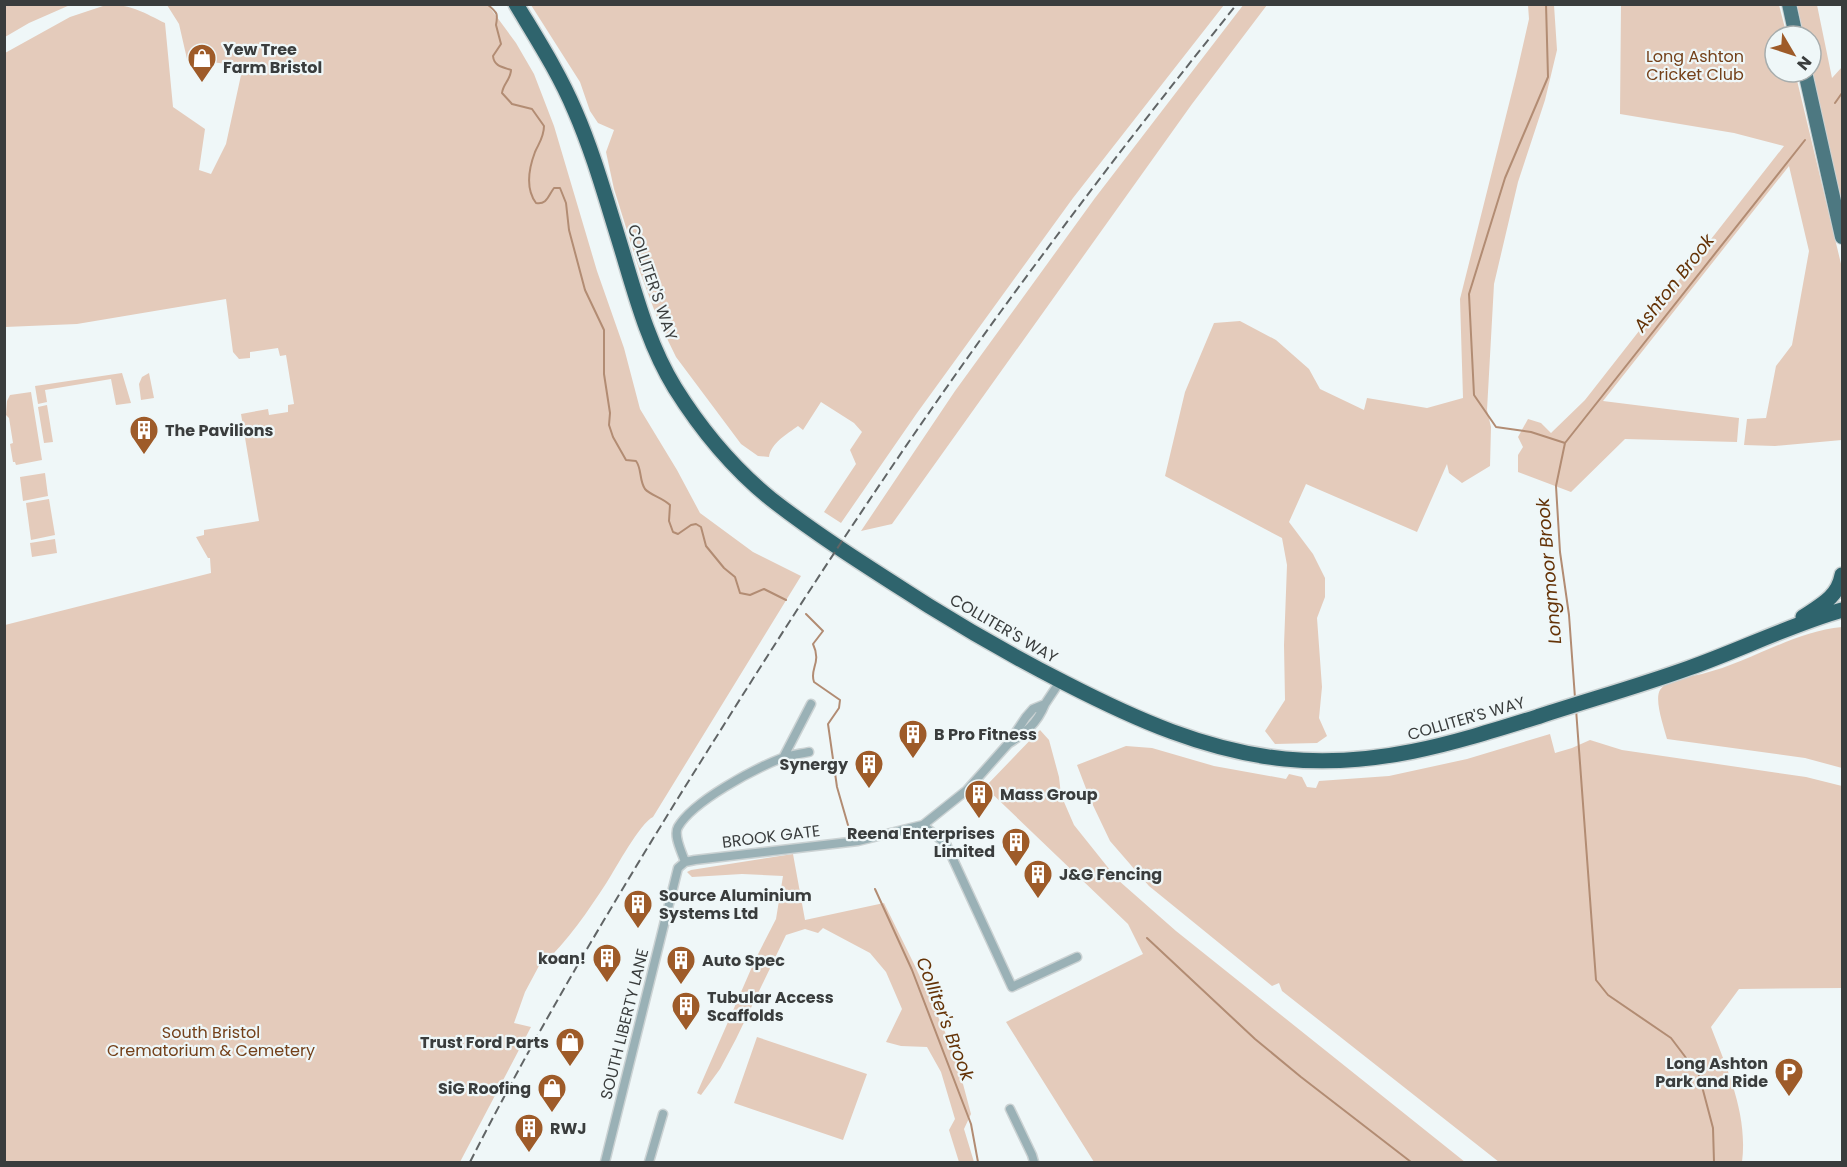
<svg xmlns="http://www.w3.org/2000/svg" width="1847" height="1167" font-family="Poppins,sans-serif">
  <rect width="100%" height="100%" fill="#eff7f8"/>
  <path fill="#e4cbbb" d="M 1244,4 L 1267,5 L 1192,104 L 892,524 L 861,531 L 955,391 L 1095,198 Z
    M 4,5 L 5,4 L 70,5 L 29,23 L 5,37 Z
    M 106,5 C 131,4 143,12 165,23 L 173,107 L 205,129 L 199,170 L 211,174 L 226,144 L 243,66 L 187,59 L 179,24 L 167,5 L 488,5 L 516,43 L 534,74 L 554,126 L 597,271 L 624,348 L 640,409 L 677,470 L 700,513 L 753,552 L 801,576 L 653,817 C 640,823 616,868 607,882 C 588,911 568,941 543,964 L 540,964 L 525,992 L 514,1023 L 531,1027 L 460,1162 L 5,1162 L 5,625 L 211,573 L 210,558 L 208,558 L 196,537 L 204,535 L 204,530 L 259,521 L 241,414 L 268,409 L 269,415 L 288,412 L 288,405 L 294,404 L 286,355 L 280,356 L 278,348 L 250,352 L 250,358 L 239,359 L 233,352 L 226,299 L 77,324 L 5,327 L 5,53 L 70,17 Z
    M 531,5 L 1224,5 L 1073,198 L 917,413 L 841,523 L 824,512 L 856,464 L 850,450 L 862,432 L 854,423 L 821,402 L 803,430 L 798,426 C 787,434 771,443 769,457 L 758,456 L 741,444 L 676,357 L 658,320 L 640,272 L 614,189 L 606,152 L 614,130 L 598,123 L 590,111 L 580,82 Z
    M 1528,5 L 1554,5 L 1557,50 L 1545,100 L 1518,182 L 1494,284 L 1487,410 L 1491,427 L 1490,466 L 1462,483 L 1449,473 L 1447,464 L 1417,532 L 1306,484 L 1289,522 L 1313,554 L 1325,578 L 1325,597 L 1317,618 L 1322,687 L 1319,718 L 1327,736 L 1317,743 L 1275,744 L 1265,731 L 1285,700 L 1284,645 L 1287,565 L 1282,538 L 1165,476 L 1185,392 L 1214,323 L 1240,321 L 1276,340 L 1309,369 L 1320,389 L 1364,410 L 1367,398 L 1427,408 L 1463,398 L 1460,299 L 1516,76 L 1529,19 Z
    M 1621,5 L 1779,5 L 1787,36 L 1775,36 L 1775,72 L 1795,72 L 1842,268 L 1842,440 L 1775,446 L 1744,445 L 1747,419 L 1766,418 L 1776,366 L 1792,345 L 1809,251 L 1789,166 L 1603,401 L 1739,418 L 1737,442 L 1625,439 L 1571,492 L 1518,472 L 1518,455 L 1523,447 L 1518,437 L 1528,419 L 1541,423 L 1551,433 L 1585,400 L 1784,146 L 1734,133 L 1620,114 Z
    M 1797,5 L 1817,5 L 1832,78 L 1842,67 L 1842,214 L 1811,70 L 1811,36 L 1804,36 Z
    M 122,373 L 131,403 L 116,405 L 111,379 L 45,390 L 47,402 L 38,404 L 35,386 Z
    M 149,373 L 154,398 L 141,400 L 139,384 L 142,377 Z
    M 31,392 L 42,460 L 16,465 L 15,462 L 13,462 L 10,444 L 13,443 L 9,418 L 6,415 L 7,401 L 10,395 Z
    M 47,405 L 53,442 L 44,443 L 38,407 Z
    M 45,473 L 48,496 L 23,501 L 20,477 Z
    M 49,499 L 55,535 L 31,540 L 26,503 Z
    M 55,539 L 57,553 L 32,557 L 30,543 Z
    M 1842,627 L 1842,768 L 1805,758 L 1667,739 C 1664,727 1654,700 1660,690 C 1668,678 1690,677 1702,674 C 1751,662 1792,632 1842,627 Z
    M 1040,730 L 1049,740 L 1059,777 L 1061,795 L 1074,825 L 1118,880 L 1176,931 L 1465,1162 L 1094,1162 L 1006,1022 L 1143,954 L 1128,924 L 985,787 Z
    M 1550,734 L 1555,753 L 1572,748 L 1590,740 L 1622,750 L 1806,777 L 1842,786 L 1842,988 L 1739,989 L 1711,1027 C 1728,1071 1748,1115 1742,1162 L 1499,1162 L 1282,991 L 1279,983 L 1272,986 L 1149,886 L 1110,841 L 1090,799 L 1077,765 L 1126,746 L 1152,748 L 1214,766 L 1286,779 L 1289,774 L 1302,777 L 1307,787 L 1316,788 L 1319,781 L 1389,776 L 1467,759 Z
    M 793,854 L 805,920 L 884,903 L 915,966 L 955,1054 L 971,1114 L 964,1129 L 974,1162 L 959,1162 L 949,1130 L 955,1119 L 941,1072 L 927,1047 L 901,1046 L 886,1042 L 902,1009 L 886,972 L 870,953 L 823,928 L 818,933 L 805,929 L 786,935 L 736,1039 L 720,1069 L 701,1095 L 697,1093 L 755,960 L 776,919 L 783,876 L 742,874 L 692,877 L 687,872 L 691,870 Z
    M 757,1037 L 867,1074 L 843,1140 L 734,1103 Z"/>
  <g fill="none" stroke-linecap="round" stroke-linejoin="round">
    <path stroke="#b28c73" stroke-width="2" d="M 487,4 C 498,13 498,14 496,25 L 501,44 L 493,56 C 494,66 502,67 511,70 C 511,79 503,84 502,93 L 512,104 L 532,109 L 544,126 C 544,137 539,143 535,152 C 529,168 525,188 536,203 C 547,205 548,196 554,188 L 560,188 L 566,203 L 569,230 L 585,290 L 604,330 L 604,374 L 610,413 L 609,425 L 613,437 L 626,460 L 636,461 C 642,469 639,480 645,489 C 650,495 663,498 670,505 L 669,521 L 673,532 L 678,534 L 691,525 L 696,524 L 701,527 L 706,546 L 724,568 L 735,577 L 740,593 L 750,595 L 764,589 L 786,600
      M 1546,4 L 1548,77 L 1505,178 L 1469,294 L 1474,395 L 1496,427 L 1531,432 L 1565,443 L 1556,486 L 1560,552 L 1569,615 L 1575,698
      M 1835,103 L 1842,93
      M 1565,443 L 1805,140
      M 806,614 L 823,631 L 813,644 C 822,663 809,669 814,682 L 840,700 L 839,708 L 828,724 L 837,787 L 850,832
      M 1576,709 L 1596,980 L 1608,995 L 1671,1038 L 1699,1075 L 1713,1128 L 1714,1162
      M 875,889 L 912,970 L 971,1124 L 978,1162
      M 1147,938 L 1255,1039 L 1301,1077 L 1411,1162"/>
    <g stroke="#cbd2d3" stroke-width="11">
      <path id="street" d="M 1045,704 L 1061,680
        M 783,758 L 811,704
        M 923,825 L 946,844 L 1012,987 L 1077,957
        M 685,862 C 682,852 673,836 678,827 C 693,801 754,769 782,758 C 790,755 800,754 809,752
        M 1010,1109 L 1032,1155 L 1034,1162
        M 605,1162 L 678,868 L 685,862 L 695,860 L 858,841 L 923,825 L 967,790 L 1008,744 L 1026,717 L 1033,709 L 1045,704 C 1037,724 1025,733 1008,744
        M 649,1162 L 663,1114"/>
    </g>
    <g stroke="#cbd2d3" stroke-width="16">
      <path id="primary" d="M 1789,4 L 1796,36
        M 1805,72 L 1842,237"/>
    </g>
    <g stroke="#cbd2d3" stroke-width="18">
      <path id="highway" d="M 516,4 C 537,39 559,73 575,111 C 592,150 604,192 617,234 C 633,285 646,341 675,388 C 700,428 734,469 771,499 C 821,538 876,572 929,606 C 974,634 1018,659 1065,683 C 1135,719 1206,751 1285,759 C 1376,768 1454,743 1540,716 C 1589,700 1639,686 1689,668 C 1740,650 1790,625 1842,610
        M 1803,617 C 1821,605 1838,597 1842,575"/>
    </g>
    <use href="#street" stroke="#9ab1b6" stroke-width="8"/>
    <use href="#primary" stroke="#4d7881" stroke-width="14"/>
    <use href="#highway" stroke="#2f646d" stroke-width="15"/>
    <path stroke="#616566" stroke-width="2" stroke-dasharray="9 4.5" stroke-linecap="butt" d="M 470,1162 C 544,1017 628,877 715,739 C 819,573 927,409 1044,253 C 1106,169 1171,86 1237,4"/>
  </g>
  <defs>
    <g id="shop-pin" transform="scale(1.5)"><path d="M0 17L-7.5 6A9.5 9.5 0 1 1 7.5 6Z" fill="#9e5b29" stroke="#eff7f8"/><path d="M-5-2.5h2.3a2.7 3.5 0 0 1 5.4 0H5L5.5 6h-11ZM-1.5-2.5h3a1.5 2.3 0 0 0-3 0Z" fill="#fff"/></g>
    <g id="building-pin" transform="scale(1.5)"><path d="M0 17L-7.5 6A9.5 9.5 0 1 1 7.5 6Z" fill="#9e5b29" stroke="#eff7f8"/><path d="M-4-6H4V6H1V3H-1V6H-4ZM-2.5-4.3h1.7v1.8h-1.7ZM.8-4.3h1.7v1.8H.8ZM-2.5-1h1.7V.8h-1.7ZM.8-1h1.7V.8H.8Z" fill="#fff"/></g>
    <g id="parking-pin" transform="scale(1.5)"><path d="M0 17L-7.5 6A9.5 9.5 0 1 1 7.5 6Z" fill="#9e5b29" stroke="#eff7f8"/><path d="M-3.5-5.5H1a3.5 3.5 0 0 1 0 7H-1V5.5H-3.5ZM-1-3.4V-.6H.8a1.4 1.4 0 0 0 0-2.8Z" fill="#fff"/></g>
  </defs>
  <g fill-rule="evenodd">
    <use href="#shop-pin" x="202" y="58"/>
    <use href="#building-pin" x="144" y="430"/>
    <use href="#building-pin" x="913" y="734"/>
    <use href="#building-pin" x="869" y="764"/>
    <use href="#building-pin" x="979" y="794"/>
    <use href="#building-pin" x="1016" y="842"/>
    <use href="#building-pin" x="1038" y="874"/>
    <use href="#building-pin" x="638" y="904"/>
    <use href="#building-pin" x="607" y="958"/>
    <use href="#building-pin" x="681" y="960"/>
    <use href="#building-pin" x="686" y="1006"/>
    <use href="#shop-pin" x="570" y="1042"/>
    <use href="#parking-pin" x="1789" y="1072"/>
    <use href="#shop-pin" x="552" y="1088"/>
    <use href="#building-pin" x="529" y="1128"/>
  </g>
  <g text-anchor="middle" stroke-width="4.5" stroke-linejoin="round" paint-order="stroke">
    <g font-size="16" font-weight="bold" fill="#3a3d3d" stroke="#eff7f8" text-anchor="start">
      <text x="223" y="55">Yew Tree<tspan x="223" dy="18">Farm Bristol</tspan></text>
      <text x="165" y="436">The Pavilions</text>
      <text x="934" y="740">B Pro Fitness</text>
      <text x="848" y="770" text-anchor="end">Synergy</text>
      <text x="1000" y="800">Mass Group</text>
      <text x="995" y="839" text-anchor="end">Reena Enterprises<tspan x="995" dy="18">Limited</tspan></text>
      <text x="1059" y="880">J&amp;G Fencing</text>
      <text x="659" y="901">Source Aluminium<tspan x="659" dy="18">Systems Ltd</tspan></text>
      <text x="586" y="964" text-anchor="end">koan!</text>
      <text x="702" y="966">Auto Spec</text>
      <text x="707" y="1003">Tubular Access<tspan x="707" dy="18">Scaffolds</tspan></text>
      <text x="549" y="1048" text-anchor="end">Trust Ford Parts</text>
      <text x="1768" y="1069" text-anchor="end">Long Ashton<tspan x="1768" dy="18">Park and Ride</tspan></text>
      <text x="531" y="1094" text-anchor="end">SiG Roofing</text>
      <text x="550" y="1134">RWJ</text>
    </g>
    <g font-size="16" fill="#74411a" stroke="#eff7f8">
      <text x="1695" y="62">Long Ashton<tspan x="1695" dy="18">Cricket Club</tspan></text>
      <text x="211" y="1038">South Bristol<tspan x="211" dy="18">Crematorium &amp; Cemetery</tspan></text>
    </g>
    <g font-size="16" fill="#3a3d3d" stroke="#eff7f8">
      <text transform="translate(653 282) rotate(71)" y="6">COLLITER'S WAY</text>
      <text transform="translate(1004 628) rotate(30)" y="6">COLLITER'S WAY</text>
      <text transform="translate(1466 718) rotate(-16)" y="6">COLLITER'S WAY</text>
      <text transform="translate(771 836) rotate(-7)" y="6">BROOK GATE</text>
      <text transform="translate(624 1024) rotate(-76)" y="6">SOUTH LIBERTY LANE</text>
    </g>
    <g font-size="18" font-style="italic" fill="#643206" stroke="#eff7f8">
      <text transform="translate(1674 283) rotate(-52)" y="6">Ashton Brook</text>
      <text transform="translate(1549 571) rotate(-95)" y="6">Longmoor Brook</text>
      <text transform="translate(945 1019) rotate(69)" y="6">Colliter's Brook</text>
    </g>
  </g>
  <rect width="1847" height="1167" fill="none" stroke="#3a3d3d" stroke-width="12"/>
  <g transform="translate(1793 54) rotate(129)"><circle r="28" fill="#eff7f8" stroke="#a7adad" stroke-width="1.5"/>
  <path d="M0-4.5L10 22L0 15L-10 22Z" fill="#9e5b29"/>
  <text y="-9" font-size="16" font-weight="bold" text-anchor="middle" fill="#3a3d3d">N</text>
  </g>
</svg>
